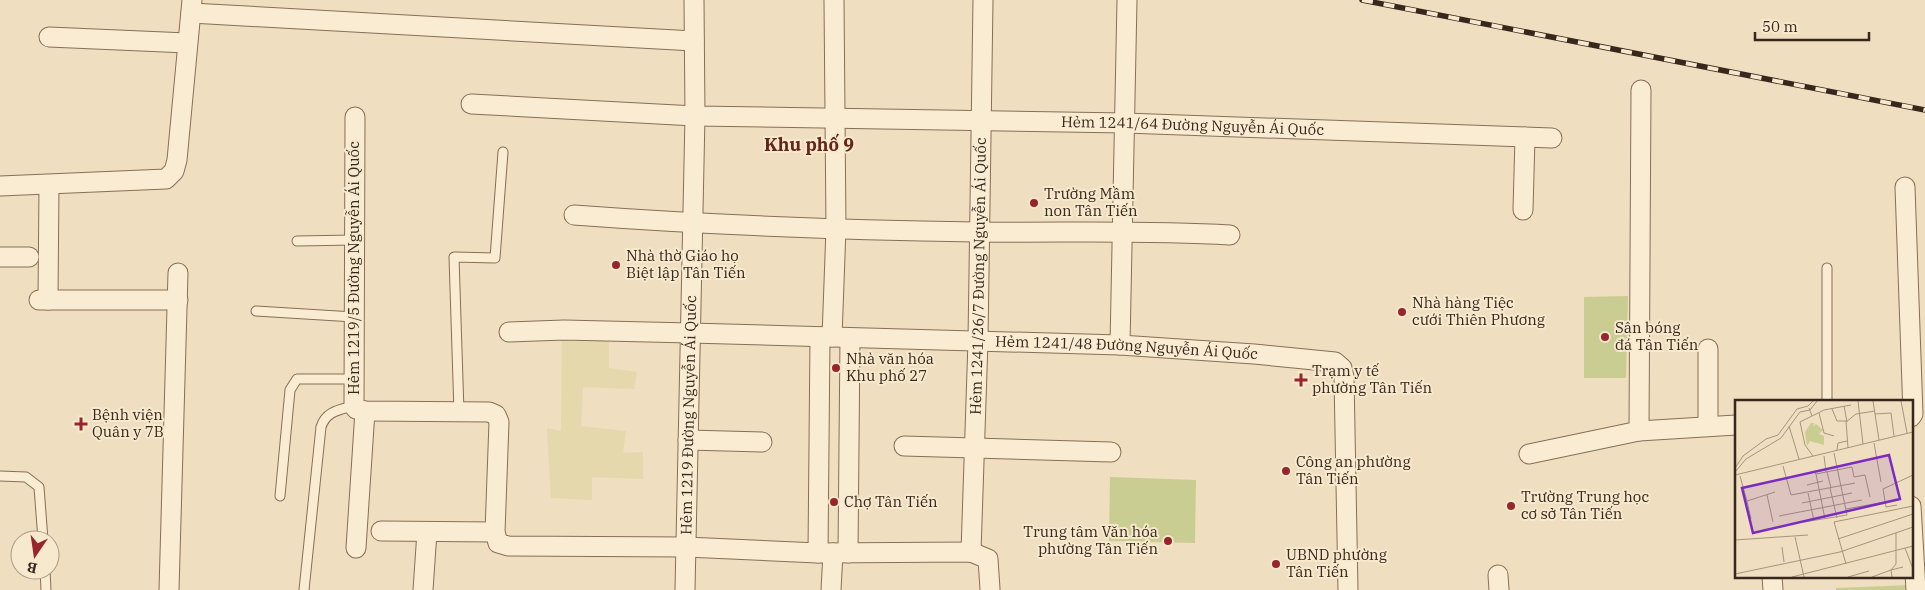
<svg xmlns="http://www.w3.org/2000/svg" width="1925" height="590" font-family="'IBM Plex Serif',serif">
  <rect width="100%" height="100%" fill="#efdebf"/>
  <path fill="#e5d8ac" d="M 562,335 L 609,336 L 609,368 L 637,372 L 634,389 L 583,387 L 581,426 L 626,431 L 623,453 L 643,452 L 643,479 L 592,477 L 592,500 L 551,498 L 547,428 L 561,431 Z"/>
  <path fill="#cacd92" d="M 1628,296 L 1626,378 L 1584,378 L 1584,297 Z
    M 1110,477 L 1196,480 L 1195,543 L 1109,541 Z
    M 1911,585 L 1911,590 L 1836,590 L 1836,588 Z"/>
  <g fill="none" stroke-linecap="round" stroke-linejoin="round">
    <g stroke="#886e57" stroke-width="11">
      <path id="lane" d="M 297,241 L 354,240
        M 1827,268 L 1827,401
        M 256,311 L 354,317
        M 459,412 L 454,257 L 495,258 L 503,152
        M 0,476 L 26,477 L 39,487 L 43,540
        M 280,496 L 290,390 L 297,379 L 354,379
        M 45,570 L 46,590
        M 304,590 L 321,427 C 326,411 339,410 354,406"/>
    </g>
    <g stroke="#886e57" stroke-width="21">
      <g id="street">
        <path d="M 191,13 L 694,41"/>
        <path d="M 49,37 L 187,43"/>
        <path id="s1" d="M 471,104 L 695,116 L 1125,123 L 1552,138"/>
        <path d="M 355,117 L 354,406 L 356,409 L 365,411 L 489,412 L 496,415 L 499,422 L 495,532 L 498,543 L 508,546 L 686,547 L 818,553 L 971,552 L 988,559 L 990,589"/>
        <path d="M 0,186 L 166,179 L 174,171 L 177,160 L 192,0"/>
        <path d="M 1905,187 L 1913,414 L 1911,417"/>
        <path d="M 1523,210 L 1525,137"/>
        <path d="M 574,215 C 708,225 843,230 977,232 C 1062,233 1146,230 1230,235"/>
        <path d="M 0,257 L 29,257"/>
        <path d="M 39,300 L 178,300"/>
        <path d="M 48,300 L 49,185"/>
        <path id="s2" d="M 509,332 L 564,330 L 690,333 L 1120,345 L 1254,354 L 1335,362 L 1342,368 L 1344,377 L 1348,590"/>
        <path d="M 832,337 L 836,229 L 834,0"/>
        <path d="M 1120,345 L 1127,0"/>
        <path d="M 1708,426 L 1708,349"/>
        <path d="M 1639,431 L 1641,90"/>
        <path d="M 688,440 L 762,442"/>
        <path d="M 904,446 L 1111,452"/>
        <path d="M 1529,454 L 1639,431 L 1736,425"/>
        <path d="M 1911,506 L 1916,590"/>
        <path d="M 381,531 L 495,532"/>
        <path d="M 356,548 L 365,411"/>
        <path id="s3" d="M 971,552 L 978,341 L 983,0"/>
        <path d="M 818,553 L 820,337"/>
        <path d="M 848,553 L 850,338"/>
        <path d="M 1498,575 L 1499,590"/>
        <path d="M 1772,576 L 1773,590"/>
        <path d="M 169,590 L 178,273"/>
        <path d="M 423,590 L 427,532"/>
        <path id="s4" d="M 685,590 L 695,116 L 694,0"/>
        <path d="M 831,590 L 833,553"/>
      </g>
    </g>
    <use href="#lane" stroke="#faecd2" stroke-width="9"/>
    <use href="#street" stroke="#faecd2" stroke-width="19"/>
    <g stroke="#37271c" stroke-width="5.5">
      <path id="rail" d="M 1362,0 L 1925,110"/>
    </g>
    <use href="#rail" stroke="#f6e9ce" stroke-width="4" stroke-dasharray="11" stroke-linecap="butt"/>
  </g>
  <g fill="#99252c" stroke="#f6e9ce" stroke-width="2">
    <circle cx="1034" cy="203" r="5"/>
    <circle cx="616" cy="265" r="5"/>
    <circle cx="1402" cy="312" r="5"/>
    <circle cx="1605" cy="337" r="5"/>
    <circle cx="836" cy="368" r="5"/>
    <path d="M1298.5 372.5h5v5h5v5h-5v5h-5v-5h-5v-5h5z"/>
    <path d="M78.5 416.5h5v5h5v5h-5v5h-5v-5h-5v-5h5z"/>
    <circle cx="1286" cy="471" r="5"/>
    <circle cx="834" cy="502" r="5"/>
    <circle cx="1511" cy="506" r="5"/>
    <circle cx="1168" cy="541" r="5"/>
    <circle cx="1276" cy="564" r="5"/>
  </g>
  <g text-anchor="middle" stroke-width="4" stroke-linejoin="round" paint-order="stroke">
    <g font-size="15" fill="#37271c" stroke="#f6e9ce">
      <text dy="5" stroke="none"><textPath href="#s1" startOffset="722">Hẻm 1241/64 Đường Nguyễn Ái Quốc</textPath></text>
      <text transform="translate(354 268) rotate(-90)" y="5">Hẻm 1219/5 Đường Nguyễn Ái Quốc</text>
      <text dy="5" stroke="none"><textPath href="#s3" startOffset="276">Hẻm 1241/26/7 Đường Nguyễn Ái Quốc</textPath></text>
      <text dy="5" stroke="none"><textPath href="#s2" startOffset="618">Hẻm 1241/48 Đường Nguyễn Ái Quốc</textPath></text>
      <text dy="5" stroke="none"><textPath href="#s4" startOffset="175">Hẻm 1219 Đường Nguyễn Ái Quốc</textPath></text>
    </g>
    <g font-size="15" fill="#37271c" stroke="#f6e9ce" text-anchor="start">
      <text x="1044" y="199">Trường Mầm<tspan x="1044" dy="17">non Tân Tiến</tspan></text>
      <text x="626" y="261">Nhà thờ Giáo họ<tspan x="626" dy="17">Biệt lập Tân Tiến</tspan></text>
      <text x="1412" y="308">Nhà hàng Tiệc<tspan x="1412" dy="17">cưới Thiên Phương</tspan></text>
      <text x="1615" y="333">Sân bóng<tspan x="1615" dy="17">đá Tân Tiến</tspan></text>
      <text x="846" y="364">Nhà văn hóa<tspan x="846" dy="17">Khu phố 27</tspan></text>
      <text x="1312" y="376">Trạm y tế<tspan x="1312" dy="17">phường Tân Tiến</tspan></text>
      <text x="92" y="420">Bệnh viện<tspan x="92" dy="17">Quân y 7B</tspan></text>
      <text x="1296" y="467">Công an phường<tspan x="1296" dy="17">Tân Tiến</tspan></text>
      <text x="1521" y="502">Trường Trung học<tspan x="1521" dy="17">cơ sở Tân Tiến</tspan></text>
      <text x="844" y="507">Chợ Tân Tiến</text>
      <text x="1158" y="537" text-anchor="end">Trung tâm Văn hóa<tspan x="1158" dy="17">phường Tân Tiến</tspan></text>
      <text x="1286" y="560">UBND phường<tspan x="1286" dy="17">Tân Tiến</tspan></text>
    </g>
    <g font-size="18" font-weight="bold" fill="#65251a" stroke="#f6e9ce">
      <text x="809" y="151">Khu phố 9</text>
    </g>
  </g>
  <g transform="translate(1735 400)">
    <rect width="178" height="178" fill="#efdebf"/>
    <path d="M 76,23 L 79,23 L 78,27 L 81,24 L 88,30 L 84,34 L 89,36 L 89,45 L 75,41 L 72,46 L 70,32 Z" fill="#cacd92"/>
    <path fill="none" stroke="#a5957e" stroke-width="1" d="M 123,1 L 128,44M 138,1 L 144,40M 166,1 L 172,33M 109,6 L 112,22M 74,8 L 77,16 L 65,22 L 70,45 L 78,56M 97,9 L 102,21 L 111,21 L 113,48M 84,13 L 89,33 L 99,36M 140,14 L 156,13 L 159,36M 77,16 L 89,10 L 116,5M 111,22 L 121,14 L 140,11M 54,26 L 64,59M 139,43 L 146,82M 102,50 L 103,43 L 112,41M 89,56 L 91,72M 48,66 L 56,95 L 120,83M 0,68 L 8,56 L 31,39 L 43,35 L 62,9 L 73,6 L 78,1M 0,72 L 11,59 L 46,38 L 65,12 L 75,10 L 82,1M 79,72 L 81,74 L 117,67 L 119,77 L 130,75 L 135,97M 92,72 L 96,88M 81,74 L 90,119M 0,75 L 178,32M 5,76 L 12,101 L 40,92M 72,85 L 88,81M 95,88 L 102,118M 73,93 L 79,121M 32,95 L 38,122M 12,101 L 16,119M 67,103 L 117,93M 162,105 L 151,107 L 148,89 L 178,75M 111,109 L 150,102M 44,116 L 127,100M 69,122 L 112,115 L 99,53M 60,137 L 69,177M 103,139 L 178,114M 0,140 L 73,135M 47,147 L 49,162M 170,148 L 178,169M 111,164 L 99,122 L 178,106M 0,174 L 105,152 L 178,127M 57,177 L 178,146M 113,177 L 134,171M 137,177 L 156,170 L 161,164 L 161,133M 157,177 L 156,170 L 168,167"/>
    <path fill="#7b2cbf" fill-opacity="0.15" stroke="#7b2cbf" stroke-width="2.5" d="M 154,55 L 165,99 L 18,133 L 7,88 Z"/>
    <rect width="178" height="178" fill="none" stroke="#37271c" stroke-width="2.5"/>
  </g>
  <g transform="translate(35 555) rotate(193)"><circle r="24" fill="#f6e9ce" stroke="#aa9b87"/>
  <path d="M0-4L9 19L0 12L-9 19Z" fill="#99252c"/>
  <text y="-8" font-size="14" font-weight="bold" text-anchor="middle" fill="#37271c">B</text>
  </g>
  <path d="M1755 32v8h114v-8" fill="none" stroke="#37271c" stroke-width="2.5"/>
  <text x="1762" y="32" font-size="15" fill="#37271c" stroke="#f6e9ce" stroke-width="4" paint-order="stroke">50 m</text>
</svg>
